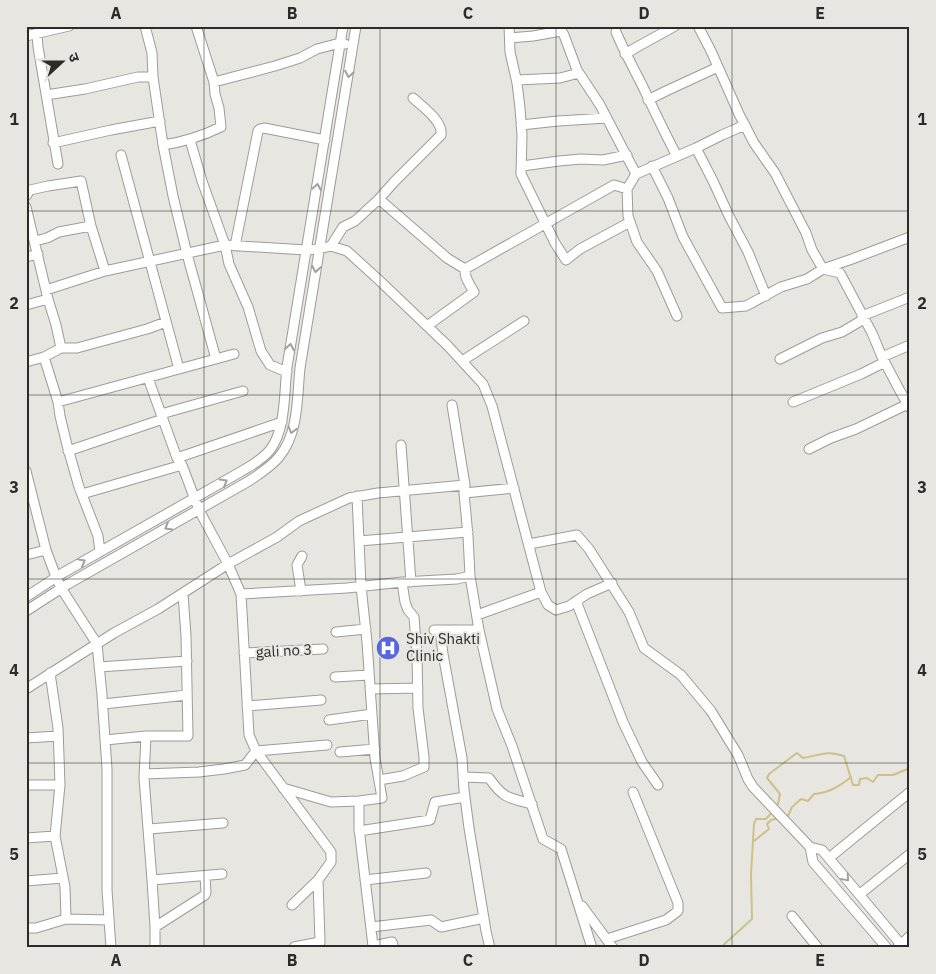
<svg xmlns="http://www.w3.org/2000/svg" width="936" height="974" font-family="'IBM Plex Sans','Noto Sans Devanagari',sans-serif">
  <rect width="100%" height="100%" fill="#e8e6e0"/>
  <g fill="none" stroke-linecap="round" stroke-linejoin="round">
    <path stroke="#cfc08a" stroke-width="2" d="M 775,807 L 778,804 L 780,794 L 767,778 L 769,774 L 797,753 L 803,758 C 820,755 827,750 844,756 L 853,785 L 859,785 L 860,779 L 867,778 L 873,782 L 878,775 L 893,775 L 910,768
      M 786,817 L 788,816 L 792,807 L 801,799 L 808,801 L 814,794 C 829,793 840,786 851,777
      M 754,841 L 769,829 L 767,824 L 771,820 L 779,818
      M 720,948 L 752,919 L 751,874 L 754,824 L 756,819 L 766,819 L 773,811"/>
    <g stroke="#9e9c96" stroke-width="11">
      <path id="minor" d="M 145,26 L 152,53 L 153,77 L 163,145 L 173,196 L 187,254 L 216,359
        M 509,26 L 510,52 L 517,83 L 520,108 L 522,135 L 521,174 L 555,243 L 566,260 L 580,249 L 630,222
        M 558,26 L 564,35 L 577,70 L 600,105 L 636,174
        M 698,26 L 711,51 L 739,114 L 754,143 L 775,173 L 806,233 L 812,250 L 823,269 L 840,273 L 872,333 L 882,357 L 900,391 L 910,408
        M 616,32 C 624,51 634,69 643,87 C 654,110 665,134 677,156
        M 37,34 L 38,47 L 58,164
        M 26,36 L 69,26
        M 510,38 L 533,36 L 561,31
        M 625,54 L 637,47 L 675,26
        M 517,80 L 560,78 L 579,73
        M 214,82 L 275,66 L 300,58 L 317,49 L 340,43 L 345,44
        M 46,95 L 85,89 L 138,77 L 153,77
        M 648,100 L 666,91 L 718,67
        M 521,125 L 558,121 L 607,118
        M 190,140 L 202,181 L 225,245 L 229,264 L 248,307 L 261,351 L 270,365 L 287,372
        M 53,143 L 111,130 L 160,121
        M 163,145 C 184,142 202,136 221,127 L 219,108 L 215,94 L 214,82 L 196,26
        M 696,148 L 713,181 L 729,216 L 748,252 L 766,296
        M 121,155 L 179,369
        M 522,166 L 559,161 L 581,159 L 603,160 L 627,155
        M 652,166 L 668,198 L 683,237 L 722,308 L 746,306 L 781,287 L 807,279 L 823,269 L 852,259 L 910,237
        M 26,196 L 30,190 L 48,186 L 81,181 L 91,226 L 105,271
        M 379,199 L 447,258 L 465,269 C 464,277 470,285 474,292 L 427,326
        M 26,207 L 48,299 L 56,325 L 61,348 L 44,357 L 58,402 L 60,416 L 67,445 L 79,487 L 98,536 L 100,552
        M 35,241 L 47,238 L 59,232 L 91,226
        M 235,246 L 258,131 L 260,129 L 264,128 L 325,140
        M 331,246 L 343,227 L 355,221 L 379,199 L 394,182 L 441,135 C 443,121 423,107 413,98
        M 26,257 L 38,254
        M 465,269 L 614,185 L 627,189
        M 46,290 L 105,271 L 225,245 L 306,250 L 319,249 L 331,246 L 347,251 L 380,281 L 447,345 L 483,384 L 492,406 L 541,592 L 477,615
        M 26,305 L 48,299
        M 677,316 L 657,271 L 637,242 L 628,216 L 627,189 L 636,174 L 696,148 L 722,135 L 745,125
        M 862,316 L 910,297
        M 61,348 L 77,348 L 147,329 L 166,322
        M 882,357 L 910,345
        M 780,359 L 822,338 L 842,332 L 864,319
        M 462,361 L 524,321
        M 26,362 L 44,357
        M 148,378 L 177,458 L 182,465 L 199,510 L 228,564 L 277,537 L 299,521 L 349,498 L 378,493 L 465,485
        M 58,402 L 234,354
        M 793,402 L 861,374 L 885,362
        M 452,405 L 465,485 L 464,493 L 468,536 L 470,576 L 479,630 L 497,709 L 512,746 L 543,839 L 561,849 L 592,948
        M 161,414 L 243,391
        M 401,445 L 411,582
        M 809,449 L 831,438 L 856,429 L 910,403
        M 68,451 L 163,419
        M 177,458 L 282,422
        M 26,471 L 46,550 L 56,577 L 61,588 L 97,644 L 102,695 L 107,769 L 107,890 L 111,948
        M 464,493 L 514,488
        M 82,494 L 182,465
        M 359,541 L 468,532
        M 529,544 L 577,535 L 589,549 L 629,612 L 644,648 L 681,675 L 711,711 L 738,755 L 748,779 L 753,787 L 810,847 L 822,850 L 904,948
        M 26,555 L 46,550
        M 301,591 L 297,565 L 302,556
        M 541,592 L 548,605 L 556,610 L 569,606 L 587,594 L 612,583
        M 241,594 L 249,735 L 256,751 L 331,852 L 331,862 L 318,880 L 320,942 L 294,947
        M 26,597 L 61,574 L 242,471 C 252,465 263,459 270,450 C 286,429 284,393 287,367 L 343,26
        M 576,601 L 623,722 L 642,762 L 658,785
        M 26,611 L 68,584 L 249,481 C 259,474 271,467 279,457 C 299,433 297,397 300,368 L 356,26
        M 434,630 L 479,630
        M 440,630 L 443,654 L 462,758 L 464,790 L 469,828 L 486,931 L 490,948
        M 336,632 L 366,629
        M 244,653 L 323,649
        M 99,667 L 187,661
        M 50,673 L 58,728 L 60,785 L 55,836 L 65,887 L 66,919
        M 335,677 L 369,675
        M 26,689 L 114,633 L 158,609 L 228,564 L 241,594 L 347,588 L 402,582 L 457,579 L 470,576
        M 370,689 L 418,688
        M 103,704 L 187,695
        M 247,706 L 321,700
        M 329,720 L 372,714
        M 26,738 L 58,736
        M 105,740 L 146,736
        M 340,752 L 375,749
        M 144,774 L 199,772 L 224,769 L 245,765 L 256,751 L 327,745
        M 463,777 L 489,778 C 503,798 508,798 532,804
        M 379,780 L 403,776 L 424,767 L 424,757 L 418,708 L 417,655 L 414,617 L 408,610 L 405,602 L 402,582
        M 26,785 L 60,785
        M 283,788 L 331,802 L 359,801 L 382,798 L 375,758 L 367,642 L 361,586 L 357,496
        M 359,801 L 359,828 L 373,946 L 392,942 L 394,948
        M 149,829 L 223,823
        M 359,831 L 430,820 L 435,802 L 465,797
        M 26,838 L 55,836
        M 810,847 L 813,862 L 887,948
        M 829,858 L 910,792
        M 152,880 L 222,874
        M 365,880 L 426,873
        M 26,881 L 63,878
        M 860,894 L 910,854
        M 292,905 L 318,880
        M 582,906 L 613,948
        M 792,916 L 818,948
        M 155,927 L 205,895 L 206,892 L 205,876
        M 371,927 L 431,920 L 441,927 L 484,918
        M 26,928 L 36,928 L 66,919 L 109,920
        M 607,939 L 666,920 L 678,911 L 678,903 L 633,792
        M 155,948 L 155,927 L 152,880 L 144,778 L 146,736 L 188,736 L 186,636 L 183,594
        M 897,948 L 910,936"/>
    </g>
    <use href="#minor" stroke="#fff" stroke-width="9"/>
  </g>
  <defs><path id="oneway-chevron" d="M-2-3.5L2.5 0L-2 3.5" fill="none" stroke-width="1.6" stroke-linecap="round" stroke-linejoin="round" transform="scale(1.25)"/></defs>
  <g stroke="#a0a09f">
    <use href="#oneway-chevron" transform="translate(349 74) rotate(99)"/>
    <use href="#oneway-chevron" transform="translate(317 187) rotate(-80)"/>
    <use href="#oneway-chevron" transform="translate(316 269) rotate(99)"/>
    <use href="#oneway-chevron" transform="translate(290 347) rotate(-81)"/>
    <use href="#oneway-chevron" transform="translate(292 430) rotate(106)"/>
    <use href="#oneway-chevron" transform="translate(224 482) rotate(-30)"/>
    <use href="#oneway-chevron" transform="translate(168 527) rotate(150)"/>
    <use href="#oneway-chevron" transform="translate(82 562) rotate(-29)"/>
    <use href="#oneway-chevron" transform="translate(846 878) rotate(49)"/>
  </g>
  <path fill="none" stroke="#2c2b29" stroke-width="1" stroke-opacity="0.55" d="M 204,26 L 204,948M 380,26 L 380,948M 556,26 L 556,948M 732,26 L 732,948M 26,211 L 910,211M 26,395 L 910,395M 26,579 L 910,579M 26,763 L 910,763"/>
  <defs>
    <g id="hospital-disc" transform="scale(1.25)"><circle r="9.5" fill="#5766dd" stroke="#e8e6e0"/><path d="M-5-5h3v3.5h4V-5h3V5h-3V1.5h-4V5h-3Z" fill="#fff"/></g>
  </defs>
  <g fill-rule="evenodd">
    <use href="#hospital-disc" x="388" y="648"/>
  </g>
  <g text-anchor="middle" stroke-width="4" stroke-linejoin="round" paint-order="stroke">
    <g font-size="15" fill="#2c2b29" stroke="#e8e6e0" text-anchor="start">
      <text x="406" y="644">Shiv Shakti<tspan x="406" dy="17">Clinic</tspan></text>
    </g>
    <g font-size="15" fill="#2c2b29" stroke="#e8e6e0">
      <text transform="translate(284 651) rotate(-3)" y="5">gali no 3</text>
    </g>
  </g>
  <rect width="936" height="974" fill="none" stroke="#e8e6e0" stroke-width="55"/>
  <g transform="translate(62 62) rotate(69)" stroke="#e8e6e0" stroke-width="4" paint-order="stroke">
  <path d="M0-4L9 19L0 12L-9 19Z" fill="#2c2b29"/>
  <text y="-8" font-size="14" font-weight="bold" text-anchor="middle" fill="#2c2b29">उ</text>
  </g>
  <rect x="28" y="28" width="880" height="918" fill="none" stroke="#2c2b29" stroke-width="2"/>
  <g font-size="16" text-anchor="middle" font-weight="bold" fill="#2c2b29">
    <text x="116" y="19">A</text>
    <text x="292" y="19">B</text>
    <text x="468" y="19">C</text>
    <text x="644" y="19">D</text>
    <text x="820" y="19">E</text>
    <text x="14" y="125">1</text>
    <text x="922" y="125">1</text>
    <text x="14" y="309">2</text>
    <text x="922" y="309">2</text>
    <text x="14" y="493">3</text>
    <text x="922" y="493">3</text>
    <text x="14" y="676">4</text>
    <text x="922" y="676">4</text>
    <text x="14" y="860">5</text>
    <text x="922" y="860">5</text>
    <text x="116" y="966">A</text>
    <text x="292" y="966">B</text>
    <text x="468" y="966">C</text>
    <text x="644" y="966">D</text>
    <text x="820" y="966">E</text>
  </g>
</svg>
